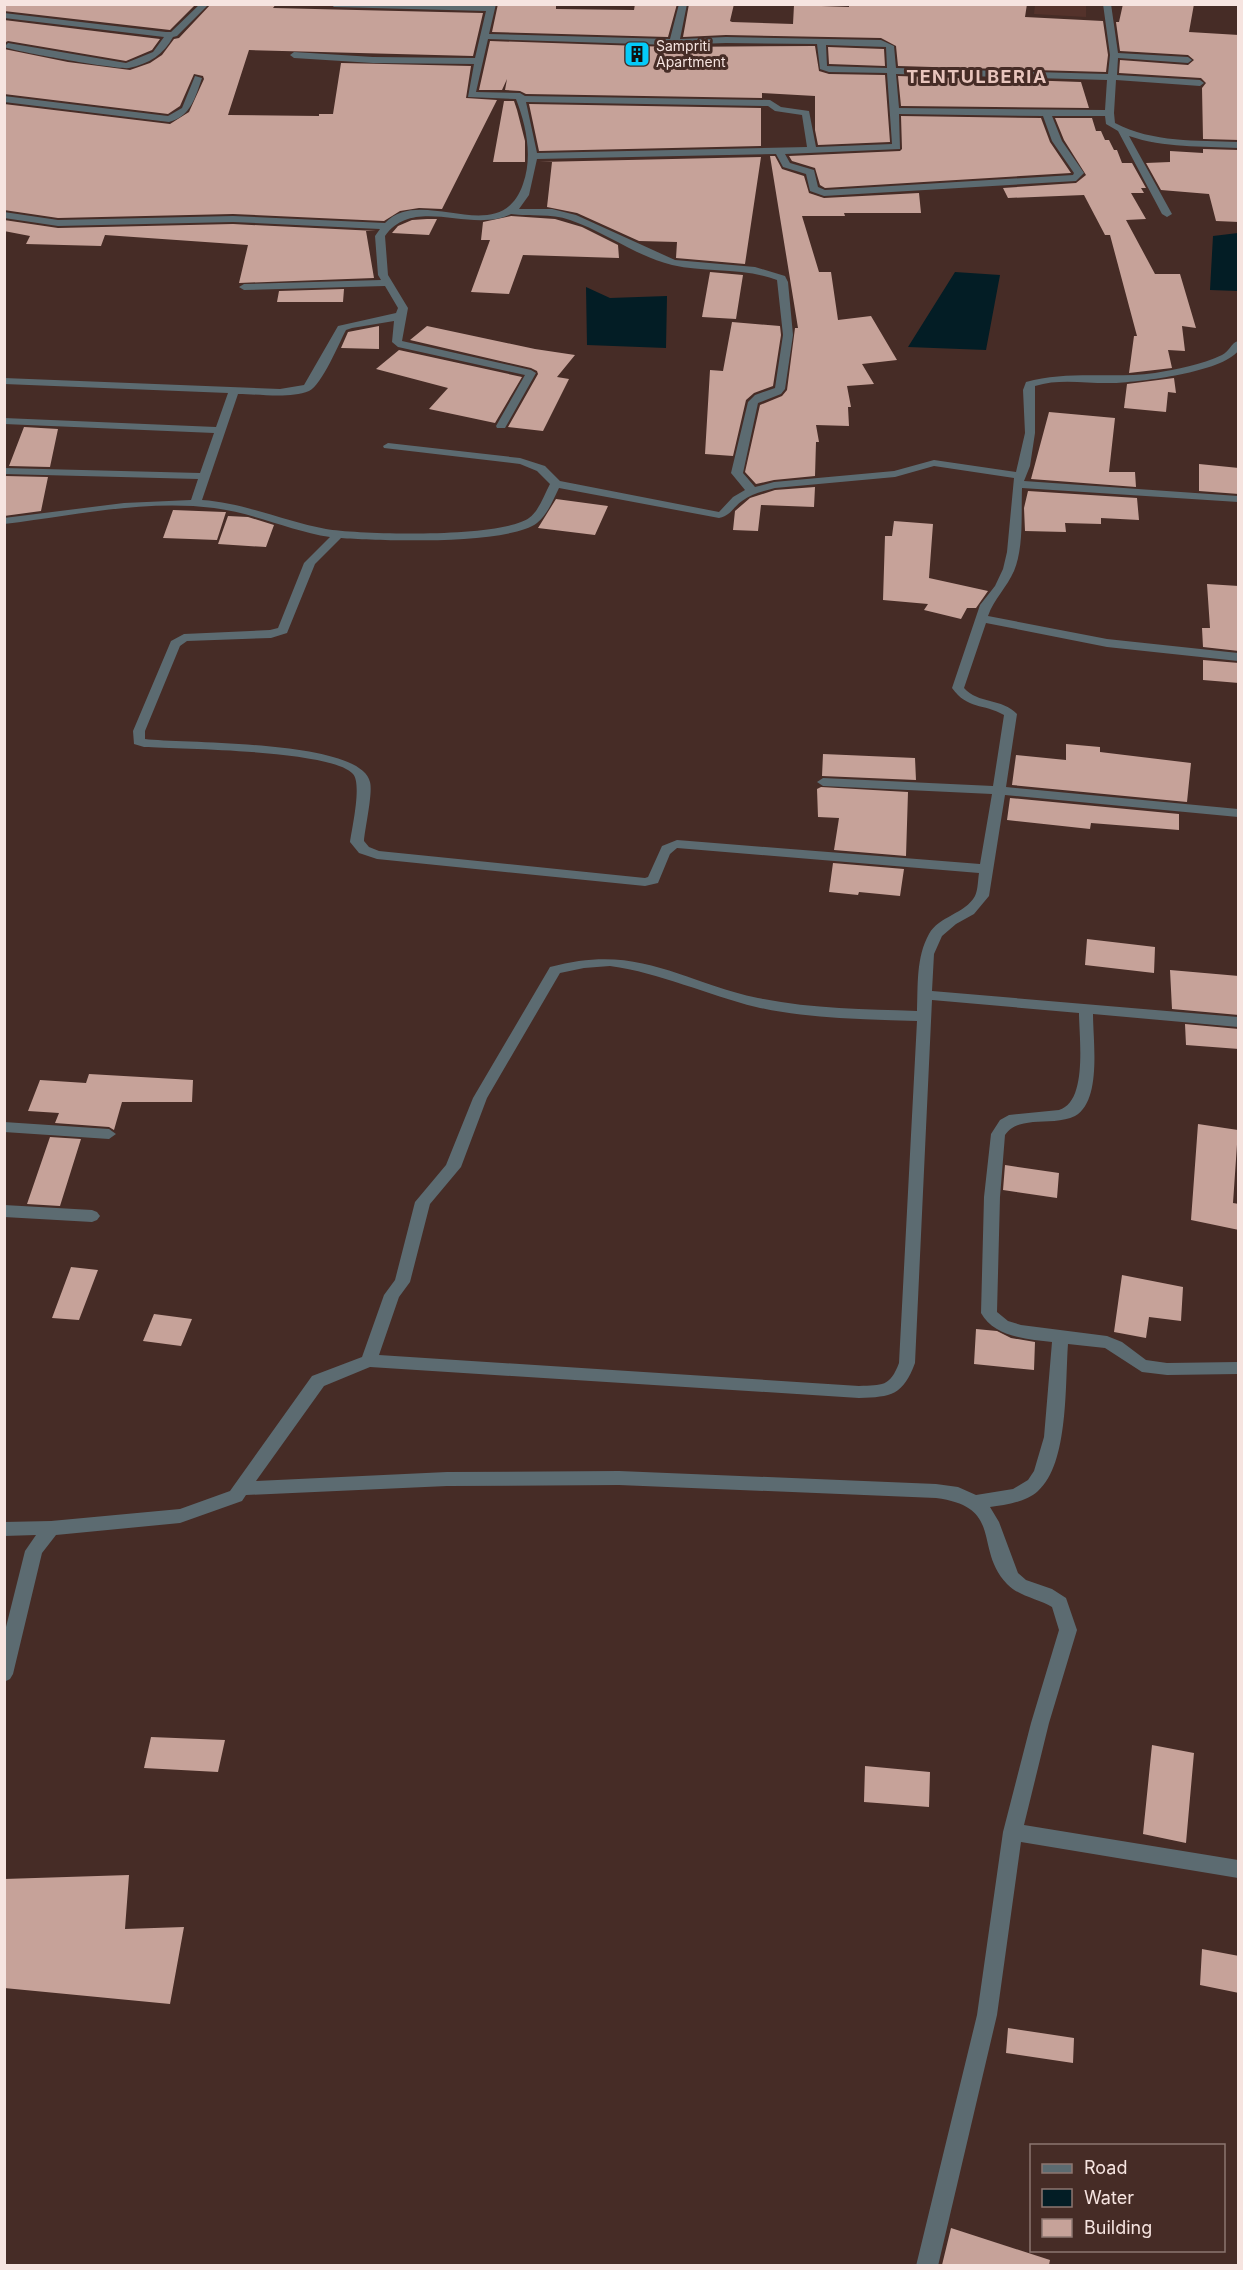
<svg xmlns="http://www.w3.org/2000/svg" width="1243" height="2270" font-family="Inter,sans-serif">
  <rect width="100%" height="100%" fill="#462c26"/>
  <path fill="#54322b" d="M 1035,5 L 1086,6 L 1086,17 L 1034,14 Z"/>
  <path fill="#031d25" d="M 1238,233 L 1238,291 L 1210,290 L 1213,236 Z
    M 955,272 L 1000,275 L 986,350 L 908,347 Z
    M 586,287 L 610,298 L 667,296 L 666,348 L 587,345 Z"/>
  <path fill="#c6a299" d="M 4,4 L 196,4 L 170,30 L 4,11 Z
    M 211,4 L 276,4 L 273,8 L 483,13 L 473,56 L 249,50 L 228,115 L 319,116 L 319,114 L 333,114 L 341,63 L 471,66 L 466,98 L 497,100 L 442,209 L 419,208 L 400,211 L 384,221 L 233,214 L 58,218 L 4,210 L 4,104 L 170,124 L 189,112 L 204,79 L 203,76 L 194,74 L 180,106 L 168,114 L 4,94 L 4,49 L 68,62 L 130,70 L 150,63 L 162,55 L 174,39 L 179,38 Z
    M 498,4 L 556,4 L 556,9 L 634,10 L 635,4 L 677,4 L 668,37 L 492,32 Z
    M 689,4 L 734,4 L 730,21 L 732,22 L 793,24 L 794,5 L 849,7 L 849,4 L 1027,4 L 1025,17 L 1103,21 L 1108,55 L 1106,72 L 898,66 L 896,46 L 881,38 L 726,35 L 683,37 Z
    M 1123,4 L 1194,4 L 1189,32 L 1239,35 L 1239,140 L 1203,139 L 1202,88 L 1206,83 L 1201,78 L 1119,73 L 1120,60 L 1188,65 L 1194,60 L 1188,55 L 1120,51 L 1116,22 L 1119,22 Z
    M 4,20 L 160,39 L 152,50 L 126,61 L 8,41 L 4,43 Z
    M 490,41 L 670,47 L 815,46 L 819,71 L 829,74 L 885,75 L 890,142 L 818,145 L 815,130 L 815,96 L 762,93 L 762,98 L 526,94 L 520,91 L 505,90 L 507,79 L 502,90 L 479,90 Z
    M 828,47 L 884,49 L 885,66 L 829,64 Z
    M 898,76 L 1081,82 L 1089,108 L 901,106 Z
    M 504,101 L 514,101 L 517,110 L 525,141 L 525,162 L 493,162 Z
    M 529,104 L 761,108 L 761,146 L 539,151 Z
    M 901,116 L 1041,118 L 1050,142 L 1071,173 L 825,188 L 820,185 L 815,168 L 792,161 L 789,156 L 900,151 L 902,149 Z
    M 1055,118 L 1092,118 L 1096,131 L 1101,131 L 1105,140 L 1109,140 L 1114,150 L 1117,150 L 1122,163 L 1132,163 L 1146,188 L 1141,188 L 1144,193 L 1131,193 L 1146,219 L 1126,220 L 1155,274 L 1180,274 L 1196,328 L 1182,326 L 1185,351 L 1168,350 L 1172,368 L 1129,373 L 1134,336 L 1137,336 L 1110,235 L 1105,235 L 1084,195 L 1008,198 L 1003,188 L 1076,183 L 1086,175 L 1064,140 Z
    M 1203,149 L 1239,150 L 1239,222 L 1216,221 L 1209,194 L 1161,190 L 1146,163 L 1170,162 L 1170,151 L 1203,153 Z
    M 770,156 L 775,156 L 782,169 L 804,176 L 809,193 L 824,198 L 919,193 L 921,213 L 844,213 L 845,216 L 802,216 L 819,272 L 831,272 L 838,320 L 871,316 L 897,360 L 862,364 L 874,384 L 847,386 L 851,407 L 848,407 L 849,426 L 816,425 L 819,442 L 816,442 L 815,476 L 774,480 L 756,484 L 745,472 L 760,405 L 782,396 L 787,390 L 795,328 L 798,328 Z
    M 761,157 L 745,264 L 676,258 L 677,242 L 639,241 L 577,213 L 547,207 L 552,162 L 539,162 Z
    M 511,216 L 555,219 L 582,227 L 618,245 L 619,258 L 523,255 L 509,294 L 471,292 L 490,240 L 481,240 L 483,222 Z
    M 427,219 L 437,219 L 429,235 L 392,233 L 398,226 L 412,220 Z
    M 4,220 L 58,228 L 233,224 L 376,231 L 366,231 L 374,278 L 239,283 L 248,245 L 105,235 L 101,246 L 26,244 L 30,236 L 4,231 Z
    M 710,272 L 743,275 L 736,319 L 702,317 Z
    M 344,289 L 343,302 L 277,302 L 279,291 Z
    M 732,322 L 780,326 L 781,335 L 773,386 L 754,393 L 746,400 L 733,456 L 705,454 L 710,370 L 723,371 Z
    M 379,326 L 379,349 L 341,348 L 348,332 Z
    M 427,326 L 535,349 L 575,355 L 557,377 L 569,379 L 543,431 L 508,427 L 538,374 L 537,371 L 531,368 L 410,340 Z
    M 399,350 L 522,377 L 495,423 L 429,409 L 448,388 L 376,369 Z
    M 1174,378 L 1176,393 L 1168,392 L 1166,412 L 1124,408 L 1127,384 Z
    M 1049,412 L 1115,418 L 1109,472 L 1135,472 L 1136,487 L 1031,479 Z
    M 24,427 L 58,429 L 50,467 L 9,466 Z
    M 1199,464 L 1239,468 L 1239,494 L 1199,491 Z
    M 5,476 L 48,477 L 41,511 L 4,516 Z
    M 815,487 L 814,507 L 761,505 L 758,531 L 733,530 L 735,511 L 750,498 L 775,490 Z
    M 1028,491 L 1137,498 L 1139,520 L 1101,518 L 1101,524 L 1065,523 L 1066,532 L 1025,531 L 1024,508 Z
    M 556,499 L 608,506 L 595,535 L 538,528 Z
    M 173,510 L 224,512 L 226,512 L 217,540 L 163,538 Z
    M 228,516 L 248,517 L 274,525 L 266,547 L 218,544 Z
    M 894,521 L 933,524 L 929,578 L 988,591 L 976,608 L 967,608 L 961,619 L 924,610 L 928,604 L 883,600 L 885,536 L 892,536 Z
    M 1207,584 L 1239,586 L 1239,651 L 1203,647 L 1202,628 L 1210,628 Z
    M 1203,660 L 1239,663 L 1239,683 L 1203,680 Z
    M 1066,744 L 1100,747 L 1100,752 L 1191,763 L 1187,802 L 1012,785 L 1016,755 L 1066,760 Z
    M 823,754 L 915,758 L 916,780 L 822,776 Z
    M 821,787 L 908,792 L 906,856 L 834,850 L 839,818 L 818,817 L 817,789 Z
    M 1010,798 L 1179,814 L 1179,830 L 1091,823 L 1090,829 L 1007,820 Z
    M 833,863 L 904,869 L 900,896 L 859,892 L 858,895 L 829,892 Z
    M 1087,939 L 1155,947 L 1154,973 L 1085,965 Z
    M 1170,970 L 1239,976 L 1239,1015 L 1172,1009 Z
    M 1185,1024 L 1239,1029 L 1239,1049 L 1186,1045 Z
    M 89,1074 L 193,1080 L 192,1102 L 122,1102 L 114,1130 L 109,1127 L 55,1123 L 59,1113 L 28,1111 L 40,1080 L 86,1083 Z
    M 1198,1124 L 1238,1130 L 1233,1203 L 1239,1204 L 1239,1230 L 1191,1220 Z
    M 50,1137 L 81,1139 L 60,1206 L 27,1204 Z
    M 1005,1165 L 1059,1173 L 1057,1198 L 1003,1190 Z
    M 71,1267 L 98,1270 L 79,1320 L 52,1318 Z
    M 1122,1275 L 1183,1287 L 1181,1321 L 1149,1317 L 1146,1338 L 1114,1332 Z
    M 154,1314 L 192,1319 L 181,1346 L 143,1341 Z
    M 976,1329 L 997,1331 L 1011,1338 L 1035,1342 L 1034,1370 L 974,1364 Z
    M 151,1737 L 225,1740 L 218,1772 L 144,1768 Z
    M 1152,1745 L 1194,1753 L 1186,1843 L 1143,1834 Z
    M 865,1766 L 930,1772 L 929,1807 L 864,1802 Z
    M 129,1875 L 125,1929 L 184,1927 L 170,2004 L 4,1988 L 4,1879 Z
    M 1202,1949 L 1239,1956 L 1239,1993 L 1200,1985 Z
    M 1008,2028 L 1074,2038 L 1073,2063 L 1006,2053 Z
    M 951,2228 L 1050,2260 L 1049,2265 L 942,2265 Z"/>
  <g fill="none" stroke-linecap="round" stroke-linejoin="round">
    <path fill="#5c6b71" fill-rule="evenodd" d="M 200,4 L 209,4 L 177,36 L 173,37 C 164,54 149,64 129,68 C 120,70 17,52 4,47 L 8,43 L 126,63 L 153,52 L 164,37 L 4,18 L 4,13 L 166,32 L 171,32 Z
      M 330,4 L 487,6 L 496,4 L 489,34 L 670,39 L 679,4 L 687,4 L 680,39 L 726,37 L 881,40 L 894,46 L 896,68 L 1108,74 L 1110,55 L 1103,4 L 1111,4 L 1118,53 L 1188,57 L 1192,60 L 1188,63 L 1118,58 L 1117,75 L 1200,80 L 1204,83 L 1200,86 L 1116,80 L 1114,113 L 1115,123 C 1153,143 1197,140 1238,142 L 1238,148 C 1202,146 1164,148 1129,136 L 1172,214 L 1167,217 L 1162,214 L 1118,131 L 1106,124 L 1105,116 L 1052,116 L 1062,141 L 1084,173 L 1076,181 L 824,196 L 810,191 L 806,174 L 783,167 L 776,154 L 537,159 L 529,195 L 519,209 L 552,209 L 576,215 L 675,260 L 755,267 L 785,276 L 788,282 L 793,335 L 785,389 L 781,394 L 758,403 L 743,473 L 755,487 L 774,482 L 894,471 L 934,460 L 1016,472 L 1025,433 L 1023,390 L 1026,382 C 1068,370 1112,379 1155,373 C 1177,369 1201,365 1222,355 C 1229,352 1231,343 1238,341 L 1238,351 C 1222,372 1141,382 1114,383 C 1087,384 1061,378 1035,386 L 1035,433 L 1030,466 L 1024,481 L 1238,496 L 1238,502 L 1022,488 C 1021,514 1024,547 1014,571 C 1007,587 994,599 988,616 L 1107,639 L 1238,653 L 1238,661 L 1107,647 L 986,623 L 964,688 C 978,704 1002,698 1017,714 L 1006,787 L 1238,809 L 1238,817 L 1005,795 L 989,896 L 974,914 L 956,924 L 942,936 L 934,954 L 932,991 L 1238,1017 L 1238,1027 L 1093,1014 C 1093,1041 1102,1101 1075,1116 C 1063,1122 1046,1121 1033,1122 C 1021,1124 1013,1124 1005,1135 L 1000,1197 L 997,1312 L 1008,1321 L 1021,1325 L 1107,1336 L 1122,1342 L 1146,1360 L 1167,1363 L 1238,1362 L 1238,1374 L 1167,1375 L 1142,1372 L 1105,1348 L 1068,1344 C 1065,1383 1069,1464 1038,1491 C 1026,1502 1005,1505 990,1507 L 999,1522 L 1018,1573 L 1026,1580 L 1052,1589 L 1066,1598 L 1077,1630 L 1049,1723 L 1024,1825 L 1238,1860 L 1238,1878 L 1021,1842 L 997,2015 L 938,2266 L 916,2266 L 977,2015 L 1003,1832 L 1031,1723 L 1059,1630 L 1052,1607 C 1039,1599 1018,1596 1007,1584 C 973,1548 1005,1507 936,1498 L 619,1485 L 447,1486 L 246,1495 L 242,1501 L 180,1523 L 56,1535 L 42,1553 L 13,1674 L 10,1679 L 4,1682 L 4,1635 L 25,1551 L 36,1535 L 4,1536 L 4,1522 L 51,1521 L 180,1509 L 230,1491 L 312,1376 L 362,1357 L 384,1295 L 395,1280 L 415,1202 L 446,1165 L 473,1098 L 550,967 C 638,943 677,980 758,998 C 810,1009 864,1009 917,1011 C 918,986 916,957 929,934 C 939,916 965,914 975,896 C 978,890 978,879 979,873 L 677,848 L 670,854 L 658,883 L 645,886 L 377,859 L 359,853 L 350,842 C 352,828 362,784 353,774 C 332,750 181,749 144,747 L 134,744 L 133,731 L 171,641 L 184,634 L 270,630 L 278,628 L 304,563 L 330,537 C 291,531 254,513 214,508 C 145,499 73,516 4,524 L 4,518 L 124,503 L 191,500 L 198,479 L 4,474 L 4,468 L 200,473 L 214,433 L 4,424 L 4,418 L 216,427 L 228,393 L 4,384 L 4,378 L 280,389 L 304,385 L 338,326 L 396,313 L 398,308 L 385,286 L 244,290 L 239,287 L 244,284 L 381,280 L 378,275 L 375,236 L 380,229 L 233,222 L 58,226 L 4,218 L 4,212 L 58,220 L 233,216 L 385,223 C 422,184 500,251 523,184 C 533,156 526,125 516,99 L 468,97 L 474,64 L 373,63 L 294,58 L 290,55 L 294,52 L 373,57 L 475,58 L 486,11 L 334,7 ZM 488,39 L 670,45 L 726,43 L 817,44 L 820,69 L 829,72 L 887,73 L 892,144 L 816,147 L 809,111 L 781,107 L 770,100 L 525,96 L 520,93 L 476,92 ZM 826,45 L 886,47 L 887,68 L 827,66 ZM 896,74 L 1107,80 L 1105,110 L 899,108 ZM 526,102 L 768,106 L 775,111 L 802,115 L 807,147 L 537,153 ZM 899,114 L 1043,116 L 1052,141 L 1074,173 L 1073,175 L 825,190 L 818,187 L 814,170 L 790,163 L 785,154 L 900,149 ZM 511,214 C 531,217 550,213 570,220 C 605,232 636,256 672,265 C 707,273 743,267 777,280 L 783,335 L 775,388 L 755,395 L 748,402 L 731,473 L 745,490 L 733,497 L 719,512 L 560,481 L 545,466 L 520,458 L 388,443 L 383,446 L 384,448 L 520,464 L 537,471 L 550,484 C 544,495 539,511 529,518 C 501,538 362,535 326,529 C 283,521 245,503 202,500 L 238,394 C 260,394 289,399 309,391 C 322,385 339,343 346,330 L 352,328 L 394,321 L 392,342 L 398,347 L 525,375 L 496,426 L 497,428 L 505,428 L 536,373 L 531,370 L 402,341 L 408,308 L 388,275 L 385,236 C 414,195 471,234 511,214 ZM 934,466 L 1014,478 L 1007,552 L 1003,569 L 995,586 L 980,605 L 952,688 C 968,710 983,703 1004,715 L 993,786 L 823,778 L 817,782 L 823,786 L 992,794 L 980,864 L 677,840 L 662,846 L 648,877 L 645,878 L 379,851 L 369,847 L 364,841 C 365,828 373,793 370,782 C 360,739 185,744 145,739 L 145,731 L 180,646 L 187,641 L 271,638 L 287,633 L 315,564 L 341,538 C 380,541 508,545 537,523 C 548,514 553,500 559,488 L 719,518 C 732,515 732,508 742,501 C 751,494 764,491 775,488 L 895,477 ZM 610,966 C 661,973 707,995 756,1007 C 808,1019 863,1019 917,1021 L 899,1363 C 890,1387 882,1385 859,1386 L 379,1355 L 399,1297 L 410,1282 L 430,1204 L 461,1167 L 487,1098 L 560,973 L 584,968 ZM 932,1000 L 1079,1013 C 1079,1037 1088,1102 1059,1110 L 1009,1115 L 1000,1120 L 991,1134 L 984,1197 L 981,1313 C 994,1337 1027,1339 1052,1342 L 1044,1437 L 1034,1471 L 1028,1480 L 1013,1489 L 976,1495 L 958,1487 L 936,1484 L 619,1471 L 447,1472 L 256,1481 L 324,1386 L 370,1367 L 859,1398 C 892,1397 903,1395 915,1363 Z
      M 195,76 L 202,78 C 195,98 191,116 169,122 L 4,102 L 4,96 L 168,116 L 182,108 Z
      M 4,1122 L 109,1129 L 116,1134 L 109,1139 L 4,1132 Z
      M 4,1205 L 92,1210 L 97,1212 L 100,1216 L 97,1220 L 92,1222 L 4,1217 Z"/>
  </g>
  <defs>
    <g id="building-square" transform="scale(1.35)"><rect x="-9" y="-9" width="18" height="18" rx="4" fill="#04cbf9" stroke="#462c26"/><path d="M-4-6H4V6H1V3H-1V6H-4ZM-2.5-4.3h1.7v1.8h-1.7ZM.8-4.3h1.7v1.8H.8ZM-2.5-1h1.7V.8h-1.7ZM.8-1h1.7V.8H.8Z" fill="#111"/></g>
  </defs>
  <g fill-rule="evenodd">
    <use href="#building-square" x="637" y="54"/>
  </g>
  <g text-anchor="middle" stroke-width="6" stroke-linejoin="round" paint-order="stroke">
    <g font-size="14" fill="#f6e4e0" stroke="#462c26" text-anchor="start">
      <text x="656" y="51">Sampriti<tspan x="656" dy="16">Apartment</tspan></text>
    </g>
    <g font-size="18" font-weight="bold" letter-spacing="1.5" fill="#e8c5bd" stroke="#462c26">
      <text x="977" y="83">TENTULBERIA</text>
    </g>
  </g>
  <rect width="1243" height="2270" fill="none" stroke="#f6e4e0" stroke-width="12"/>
  <rect x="1030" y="2144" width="195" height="108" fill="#462c26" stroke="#8c7670" stroke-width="1.5"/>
  <rect x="1042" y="2164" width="30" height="9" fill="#5c6b71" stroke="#8c7670" stroke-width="1.5"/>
  <text x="1084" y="2174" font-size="18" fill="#f6e4e0">Road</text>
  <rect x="1042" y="2189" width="30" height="18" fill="#031d25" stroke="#8c7670" stroke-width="1.5"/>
  <text x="1084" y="2204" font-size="18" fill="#f6e4e0">Water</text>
  <rect x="1042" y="2219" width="30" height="18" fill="#c6a299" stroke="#8c7670" stroke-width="1.5"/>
  <text x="1084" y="2234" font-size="18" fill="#f6e4e0">Building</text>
</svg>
